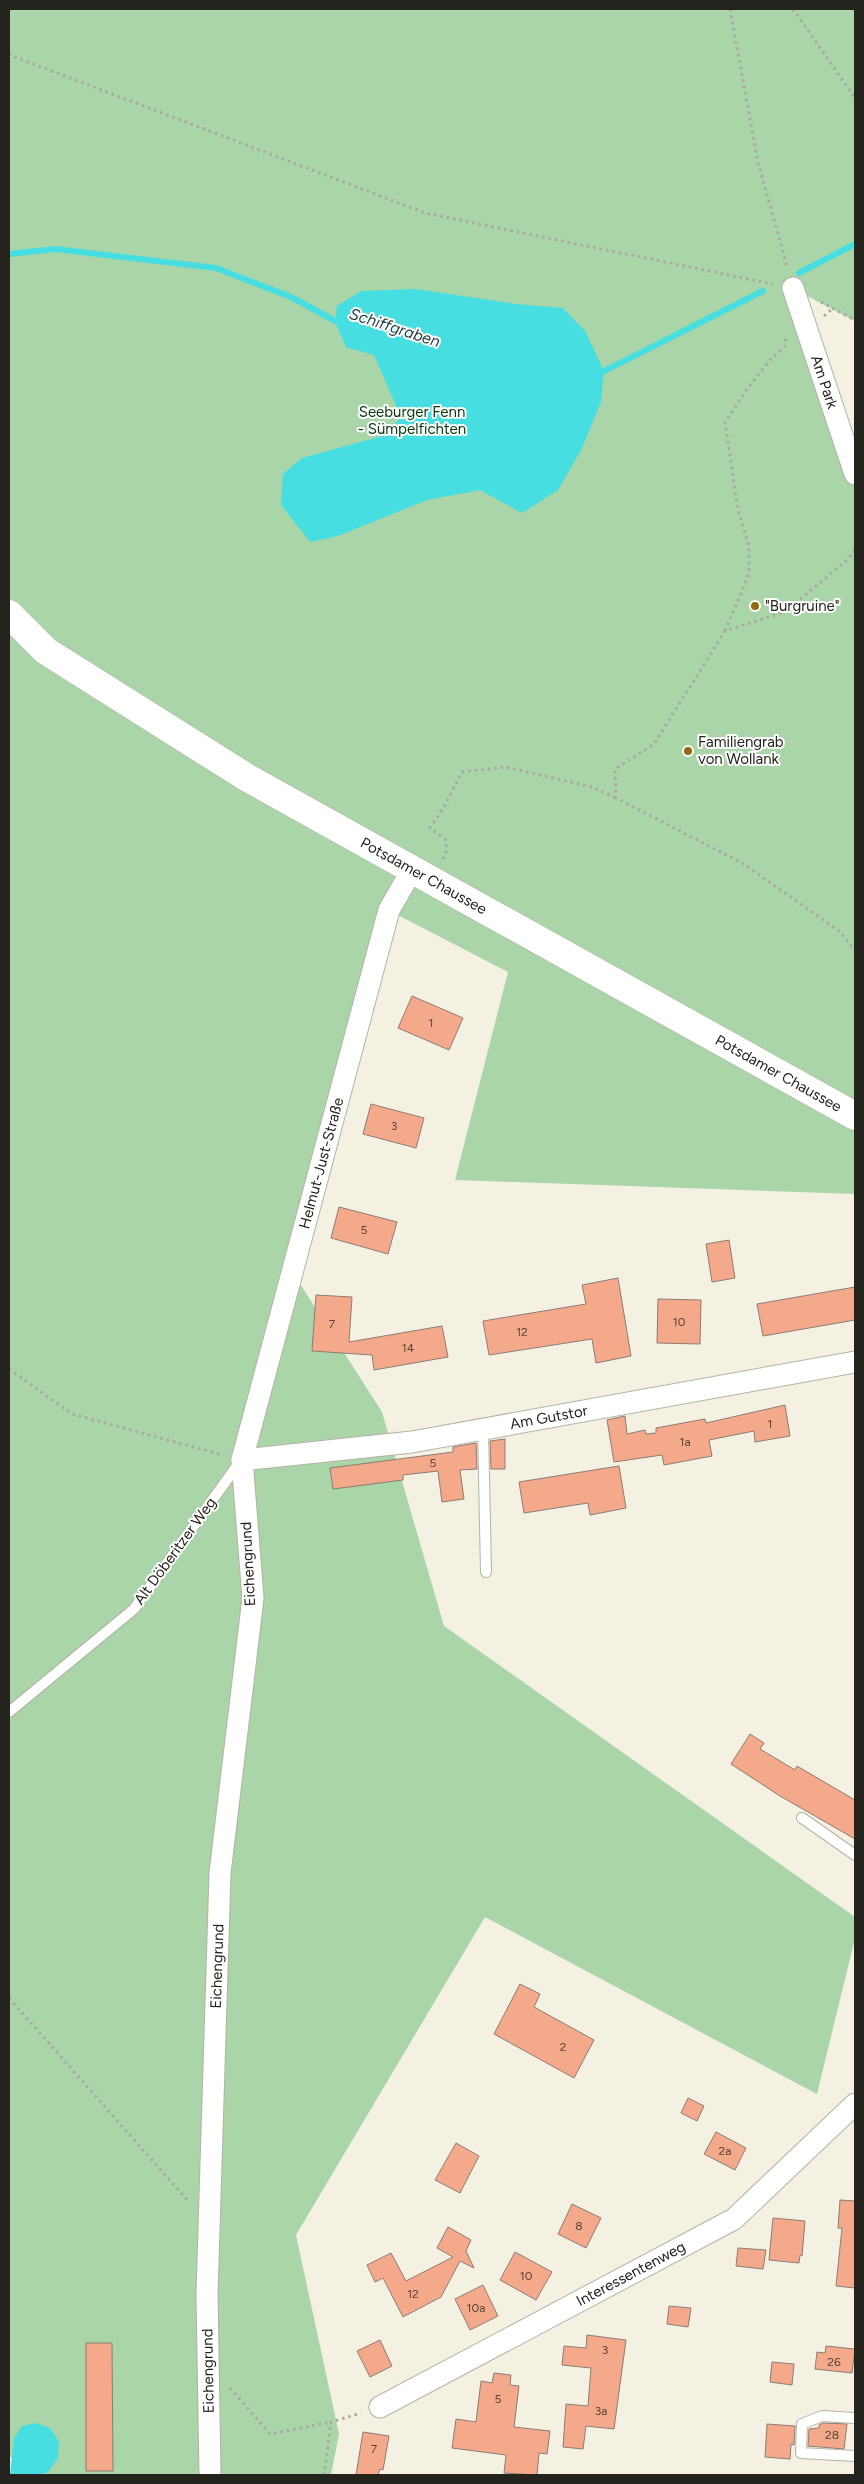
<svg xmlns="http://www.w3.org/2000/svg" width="864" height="2484" font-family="Figtree,sans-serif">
  <rect width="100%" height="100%" fill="#f4f1e2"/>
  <path fill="#a9d5a8" d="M 9,9 L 855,9 L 855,321 L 794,289 L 855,474 L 855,1194 L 455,1180 L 508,972 L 390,911 L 288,1265 L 382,1412 L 444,1626 L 855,1917 L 855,1938 L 817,2094 L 485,1917 L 296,2235 L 339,2434 L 331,2475 L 42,2475 L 48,2472 L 10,2457 L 9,2475 Z"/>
  <path fill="#47dee1" d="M 415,289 L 516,304 L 563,308 L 585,331 L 604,371 L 601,402 L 582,448 L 558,490 L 522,513 L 480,490 L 427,500 L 338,536 L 310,542 L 281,505 L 283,474 L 302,458 L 386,435 L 401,417 L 374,355 L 346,347 L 335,322 L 337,306 L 361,291 Z
    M 36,2423 L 50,2428 L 59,2442 L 58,2458 L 48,2472 L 42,2475 L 10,2475 L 14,2438 L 22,2426 Z"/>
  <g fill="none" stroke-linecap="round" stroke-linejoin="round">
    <path stroke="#47dee1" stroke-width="6" d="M 9,254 L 55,249 L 216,268 L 291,297 L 341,324
      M 799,273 L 855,244
      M 597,372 L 604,371 L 763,291"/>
  </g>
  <path fill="#f4a98a" stroke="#8b7c76" d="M 412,996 L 463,1018 L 449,1050 L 398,1028 Z
    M 371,1104 L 424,1118 L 416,1148 L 363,1134 Z
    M 339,1207 L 397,1222 L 388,1254 L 331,1238 Z
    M 729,1240 L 735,1278 L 712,1282 L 706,1244 Z
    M 618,1278 L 631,1356 L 596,1363 L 592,1339 L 489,1355 L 483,1321 L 586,1304 L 582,1285 Z
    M 855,1287 L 855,1320 L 763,1336 L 757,1304 Z
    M 316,1295 L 352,1297 L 349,1342 L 442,1326 L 448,1357 L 374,1370 L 372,1355 L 312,1351 Z
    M 658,1299 L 701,1300 L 700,1344 L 657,1343 Z
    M 785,1405 L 790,1436 L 755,1442 L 754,1431 L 709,1440 L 712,1456 L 664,1465 L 662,1455 L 614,1462 L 607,1420 L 625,1416 L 627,1434 L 645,1430 L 646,1434 L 656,1433 L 656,1428 L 705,1419 L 706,1423 Z
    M 505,1439 L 505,1469 L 491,1469 L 490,1441 Z
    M 476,1443 L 477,1469 L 460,1470 L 464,1499 L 442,1502 L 438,1471 L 403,1475 L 403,1480 L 333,1489 L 330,1468 L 453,1452 L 453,1447 Z
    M 619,1466 L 626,1508 L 590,1515 L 588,1503 L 524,1513 L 519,1482 Z
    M 750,1734 L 764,1743 L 760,1749 L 795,1770 L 797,1766 L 855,1800 L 855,1839 L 780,1796 L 731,1764 Z
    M 520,1984 L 540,1994 L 534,2007 L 594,2040 L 574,2078 L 494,2034 Z
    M 688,2098 L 704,2106 L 697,2121 L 681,2113 Z
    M 716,2132 L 746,2148 L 735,2170 L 704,2154 Z
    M 456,2143 L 479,2156 L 460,2193 L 435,2180 Z
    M 840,2200 L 855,2201 L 855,2288 L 836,2286 L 842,2228 L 838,2228 Z
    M 572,2204 L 601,2218 L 586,2248 L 558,2234 Z
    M 773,2218 L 805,2221 L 802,2256 L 800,2255 L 799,2263 L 769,2260 Z
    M 448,2227 L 471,2240 L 466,2251 L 474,2268 L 460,2261 L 441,2297 L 403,2317 L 383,2278 L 375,2282 L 367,2265 L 391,2253 L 406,2281 L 453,2257 L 437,2248 Z
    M 738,2248 L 766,2250 L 763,2269 L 736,2266 Z
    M 515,2252 L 552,2272 L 536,2300 L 500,2280 Z
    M 483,2285 L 498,2316 L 470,2330 L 455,2299 Z
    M 669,2306 L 691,2308 L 688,2327 L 667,2324 Z
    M 587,2335 L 626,2340 L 614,2429 L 586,2426 L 583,2449 L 563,2447 L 566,2404 L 588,2406 L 591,2368 L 562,2365 L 564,2346 L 586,2348 Z
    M 380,2340 L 392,2366 L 370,2377 L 357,2351 Z
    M 86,2343 L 112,2343 L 113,2471 L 86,2471 Z
    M 826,2346 L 855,2349 L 852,2373 L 815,2369 L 817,2352 L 825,2353 Z
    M 772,2362 L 794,2364 L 792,2385 L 770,2382 Z
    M 494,2373 L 511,2375 L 510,2385 L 519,2386 L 514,2427 L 550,2431 L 547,2454 L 539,2453 L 537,2475 L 504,2473 L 506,2455 L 452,2448 L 456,2419 L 476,2422 L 481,2381 L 492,2383 Z
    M 823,2423 L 847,2424 L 844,2449 L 808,2446 L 809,2429 L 819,2428 L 819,2425 Z
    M 767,2424 L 795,2426 L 794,2445 L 791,2444 L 790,2459 L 765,2457 Z
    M 363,2432 L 389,2436 L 383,2470 L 380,2469 L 378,2475 L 356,2475 Z"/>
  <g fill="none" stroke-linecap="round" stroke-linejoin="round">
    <g stroke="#b6b2a4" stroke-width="12">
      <path id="lane" d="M 483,1429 L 486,1572
        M 9,1712 L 134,1609 L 239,1463
        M 802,1818 L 855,1855
        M 855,2418 L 822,2416 L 802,2424 L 801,2453 L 855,2456"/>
    </g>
    <g stroke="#b6b2a4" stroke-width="23">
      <g id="street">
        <path id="s1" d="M 793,288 L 855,474"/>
        <path id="s2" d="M 242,1460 L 412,1442 L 855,1362"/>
        <path id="s3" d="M 380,2407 L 734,2219 L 855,2104"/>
        <path id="s4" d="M 210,2475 L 207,2294 L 220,1873 L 253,1598 L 242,1460 L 389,910 L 412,870"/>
      </g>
    </g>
    <g stroke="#b6b2a4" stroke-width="29">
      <g id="primary">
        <path id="s5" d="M 9,614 L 46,651 L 246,777 L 855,1116"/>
      </g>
    </g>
    <path stroke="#aba99d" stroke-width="3" stroke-dasharray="2.5 4" stroke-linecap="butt" d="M 730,9 L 758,163 L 788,269
      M 793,9 L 855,98
      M 9,53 L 15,57 L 425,213 L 773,284
      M 821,302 L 855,320
      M 824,316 L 833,308
      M 855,550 L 847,560 L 785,612 L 725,631 L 654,744 L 615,769 L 616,798 L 744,864 L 839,931 L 855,950
      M 725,631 L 749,574 L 749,546 L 738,510 L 725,422 L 748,388 L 770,360 L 785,346 L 786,336
      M 443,859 L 447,849 L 445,839 L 430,828 L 444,807 L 462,772 L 506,767 L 592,787 L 616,798
      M 9,1369 L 72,1414 L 223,1455
      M 9,1998 L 189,2202
      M 230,2388 L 270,2434 L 331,2422
      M 324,2475 L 331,2422 L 361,2413"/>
    <use href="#lane" stroke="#fff" stroke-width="10"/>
    <use href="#street" stroke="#fff" stroke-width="21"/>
    <use href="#primary" stroke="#fff" stroke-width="28"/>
  </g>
  <g fill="#906a10" stroke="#fff" stroke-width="2">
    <circle cx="755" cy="606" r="5"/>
    <circle cx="688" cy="751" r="5"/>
  </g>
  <g text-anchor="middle" stroke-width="4" stroke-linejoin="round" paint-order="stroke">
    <g font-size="12" fill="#584439">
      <text x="431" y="1027">1</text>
      <text x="394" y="1130">3</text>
      <text x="364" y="1234">5</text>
      <text x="679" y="1326">10</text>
      <text x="332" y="1328">7</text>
      <text x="522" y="1336">12</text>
      <text x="408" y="1352">14</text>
      <text x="770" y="1428">1</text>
      <text x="685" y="1446">1a</text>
      <text x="433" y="1467">5</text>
      <text x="563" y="2051">2</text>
      <text x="725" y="2155">2a</text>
      <text x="579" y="2230">8</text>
      <text x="526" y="2280">10</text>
      <text x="413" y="2298">12</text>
      <text x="476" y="2312">10a</text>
      <text x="605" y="2354">3</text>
      <text x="834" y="2366">26</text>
      <text x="498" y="2403">5</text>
      <text x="601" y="2415">3a</text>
      <text x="832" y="2439">28</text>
      <text x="374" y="2453">7</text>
    </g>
    <g font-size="15" fill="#24231e" stroke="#fff">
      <text dy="5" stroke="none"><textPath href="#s1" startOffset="99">Am Park</textPath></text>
      <text dy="5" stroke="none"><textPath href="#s5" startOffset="492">Potsdamer Chaussee</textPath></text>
      <text dy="5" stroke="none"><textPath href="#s5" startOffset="898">Potsdamer Chaussee</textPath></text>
      <text dy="5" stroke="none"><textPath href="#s4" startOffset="1325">Helmut-Just-Straße</textPath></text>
      <text dy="5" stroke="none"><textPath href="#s2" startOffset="310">Am Gutstor</textPath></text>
      <text transform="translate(175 1551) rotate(-54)" y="5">Alt Döberitzer Weg</text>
      <text transform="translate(248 1564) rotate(-93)" y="5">Eichengrund</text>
      <text dy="5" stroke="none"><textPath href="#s4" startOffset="509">Eichengrund</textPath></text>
      <text dy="5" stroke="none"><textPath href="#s3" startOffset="284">Interessentenweg</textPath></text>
      <text transform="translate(208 2371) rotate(-91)" y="5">Eichengrund</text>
    </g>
    <g font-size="15" fill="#033808" stroke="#fff">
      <text x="412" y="417">Seeburger Fenn<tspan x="412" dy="17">- Sümpelfichten</tspan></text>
    </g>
    <g font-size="15" fill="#24231e" stroke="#fff" text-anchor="start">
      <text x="765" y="611">"Burgruine"</text>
      <text x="698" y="747">Familiengrab<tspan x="698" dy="17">von Wollank</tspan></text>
    </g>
    <g font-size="16" font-style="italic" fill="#274040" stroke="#fff">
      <text transform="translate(395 327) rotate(18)" y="6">Schiffgraben</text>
    </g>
  </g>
  <rect width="864" height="2484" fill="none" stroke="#24231e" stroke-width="20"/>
</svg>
